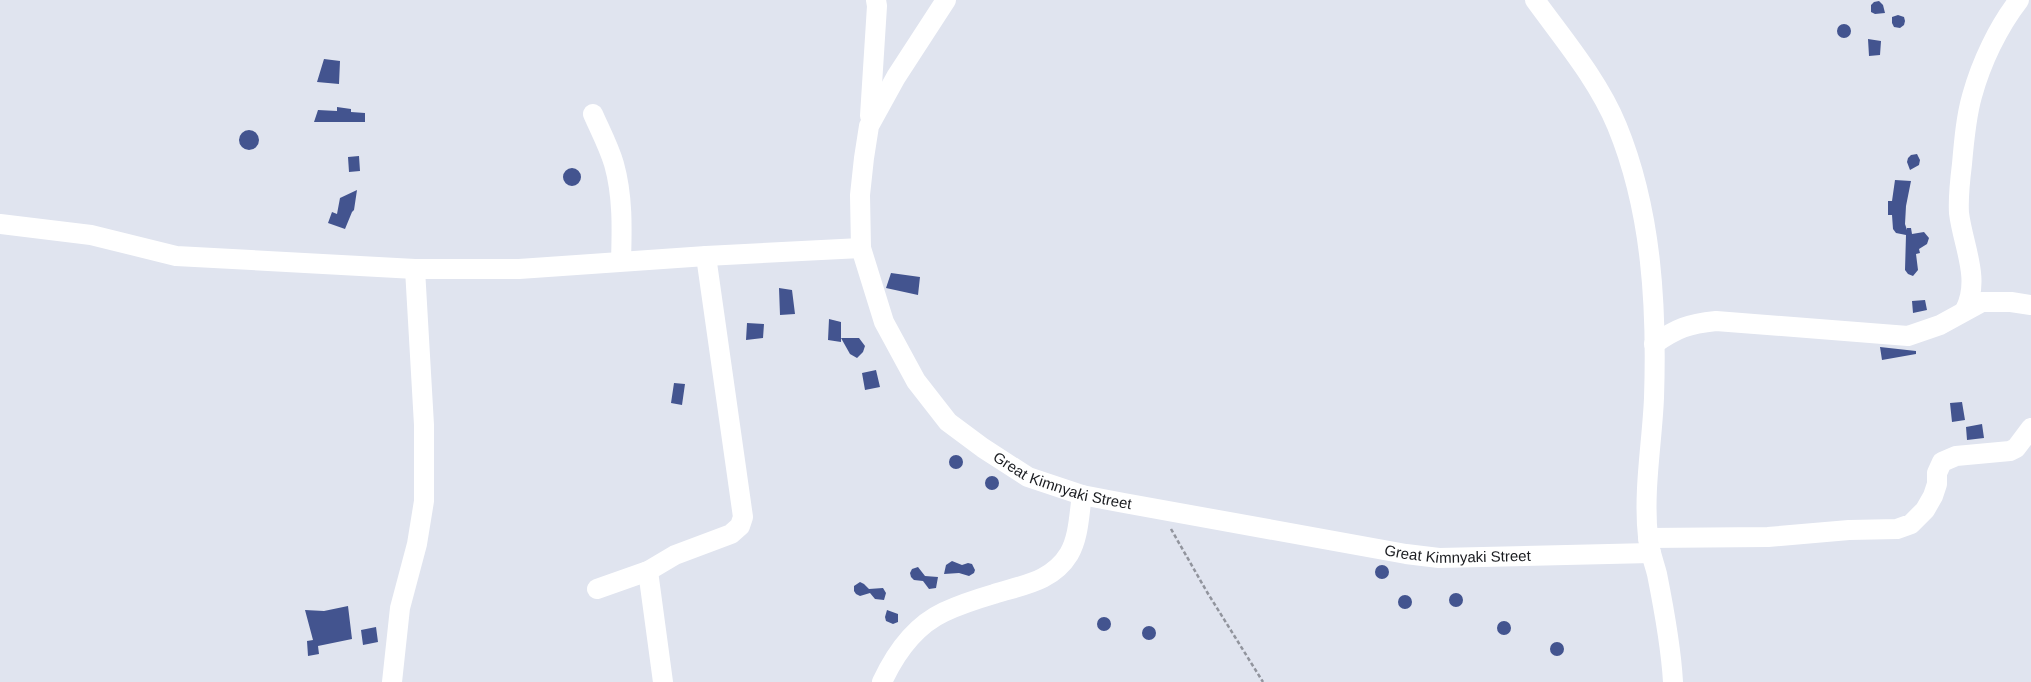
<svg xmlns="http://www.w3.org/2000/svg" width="2031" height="682" font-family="Helvetica,sans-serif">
  <rect width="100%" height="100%" fill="#e0e4ef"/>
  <path fill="#43548f" d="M 1879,1 L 1883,5 L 1885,13 L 1875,14 L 1871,12 L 1871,5 L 1874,2 Z
    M 1898,15 L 1904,17 L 1905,21 L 1904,25 L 1900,28 L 1894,27 L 1892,23 L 1892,17 Z
    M1837 31a7 7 0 1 1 14 0a7 7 0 1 1-14 0Z
    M 1868,39 L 1881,41 L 1880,55 L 1869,56 Z
    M 324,59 L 340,61 L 339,84 L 317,82 Z
    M 337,107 L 351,109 L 351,112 L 365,113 L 365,122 L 314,122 L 318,110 L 337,111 Z
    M239 140a10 10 0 1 1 20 0a10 10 0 1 1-20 0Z
    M 1917,154 L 1920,160 L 1919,165 L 1910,170 L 1907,162 L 1908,158 L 1911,155 Z
    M 359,156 L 360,171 L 349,172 L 348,157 Z
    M563 177a9 9 0 1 1 18 0a9 9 0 1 1-18 0Z
    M 1895,180 L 1911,181 L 1906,206 L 1905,224 L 1907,230 L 1907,228 L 1911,228 L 1912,234 L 1924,232 L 1929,238 L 1927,244 L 1919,249 L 1920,253 L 1916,254 L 1918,270 L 1913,276 L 1908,274 L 1905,270 L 1906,235 L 1896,233 L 1893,229 L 1892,215 L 1888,215 L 1888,201 L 1892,201 Z
    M 357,190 L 354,210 L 352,212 L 345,229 L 328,223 L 332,212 L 337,214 L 340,198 Z
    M 891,273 L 920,277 L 918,295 L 886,288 Z
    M 779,288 L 792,290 L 795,314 L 780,315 Z
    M 1925,300 L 1927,310 L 1913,313 L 1912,301 Z
    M 829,319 L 841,322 L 841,342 L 828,340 Z
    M 747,323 L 764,324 L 763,338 L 746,340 Z
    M 841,338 L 859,338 L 865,346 L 863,352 L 857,358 L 850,354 Z
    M 1880,347 L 1916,351 L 1916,354 L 1882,360 Z
    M 876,370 L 880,387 L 865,390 L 862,373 Z
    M 674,383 L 685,384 L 682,405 L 671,403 Z
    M 1962,402 L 1965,420 L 1952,422 L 1950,403 Z
    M 1982,424 L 1984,438 L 1967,440 L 1966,427 Z
    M949 462a7 7 0 1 1 14 0a7 7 0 1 1-14 0Z
    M985 483a7 7 0 1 1 14 0a7 7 0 1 1-14 0Z
    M 952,561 L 962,565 L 968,563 L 972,564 L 975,570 L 974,573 L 969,576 L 959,573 L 944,574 L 946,565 Z
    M1375 572a7 7 0 1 1 14 0a7 7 0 1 1-14 0Z
    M 918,567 L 925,576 L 938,577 L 936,588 L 929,589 L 923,581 L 914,580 L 911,577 L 910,573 L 912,569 Z
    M 860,582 L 864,584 L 869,589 L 883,588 L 886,593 L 884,600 L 875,599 L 870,593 L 860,596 L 856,594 L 854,591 L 854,586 Z
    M1449 600a7 7 0 1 1 14 0a7 7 0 1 1-14 0Z
    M1398 602a7 7 0 1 1 14 0a7 7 0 1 1-14 0Z
    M 348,606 L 352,639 L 318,646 L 319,654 L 308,656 L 307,641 L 313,640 L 305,610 L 324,611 Z
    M 887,610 L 898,614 L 898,622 L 893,624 L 886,621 L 885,617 Z
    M1097 624a7 7 0 1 1 14 0a7 7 0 1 1-14 0Z
    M1497 628a7 7 0 1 1 14 0a7 7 0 1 1-14 0Z
    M1142 633a7 7 0 1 1 14 0a7 7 0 1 1-14 0Z
    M 376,627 L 378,642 L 363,645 L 361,630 Z
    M1550 649a7 7 0 1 1 14 0a7 7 0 1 1-14 0Z"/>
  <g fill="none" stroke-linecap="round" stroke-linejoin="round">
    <path stroke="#91949d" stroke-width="2.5" stroke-dasharray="4 2.5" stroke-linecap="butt" d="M 1171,529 L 1207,592 L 1263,682"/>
    <g stroke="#fff" stroke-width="20">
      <path id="s1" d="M 946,0 L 896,77 L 869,126 L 864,158 L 860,195 L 861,248 L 884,322 L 916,381 L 948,422 L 983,448 L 1028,477 L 1082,495 L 1124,503 L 1406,554 L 1439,558 L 1651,553"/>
      <path d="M 1535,0 C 1564,40 1598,80 1617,126 C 1652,211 1657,307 1654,398 C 1652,444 1643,491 1648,537 C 1649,550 1654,562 1657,574 C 1664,609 1671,646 1673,682"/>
      <path d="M 593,114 C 600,130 609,147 614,164 C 623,196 622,229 621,261"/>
      <path d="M 870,116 L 877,6 L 876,0"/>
      <path d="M 0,224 L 91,235 L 176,256 L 415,269 L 519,269 L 706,256 L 861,248"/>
      <path d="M 1965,310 C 1981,279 1963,246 1959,213 C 1958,197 1960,180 1962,164 C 1964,141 1966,117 1972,96 C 1981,63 1998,27 2019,0"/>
      <path d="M 1654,344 C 1677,328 1688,324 1716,321 L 1908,336 L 1940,325 L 1982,302 L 2011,302 L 2031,305"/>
      <path d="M 1648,538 L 1768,537 L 1849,530 L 1897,529 L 1911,524 L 1925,510 L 1933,496 L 1937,484 L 1937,473 L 1942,462 L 1956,456 L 2010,451 L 2016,448 L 2031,428"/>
      <path d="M 648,571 L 663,682"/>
      <path d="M 597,589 L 648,571 L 675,555 L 731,534 L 740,526 L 743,517 L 706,256"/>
      <path d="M 392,682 L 400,608 L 417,544 L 424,501 L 424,425 L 415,269"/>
      <path d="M 882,682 C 895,654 914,626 944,612 C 959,605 977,599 994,594 C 1022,585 1052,582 1069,554 C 1079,537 1079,514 1082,495"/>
    </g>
  </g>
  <g text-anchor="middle" stroke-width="5" stroke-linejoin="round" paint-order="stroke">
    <g font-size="15" fill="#1a1c20" stroke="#fff">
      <text dy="5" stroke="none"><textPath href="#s1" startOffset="598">Great Kimnyaki Street</textPath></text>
      <text dy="5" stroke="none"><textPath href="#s1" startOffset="1002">Great Kimnyaki Street</textPath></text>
    </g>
  </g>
</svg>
